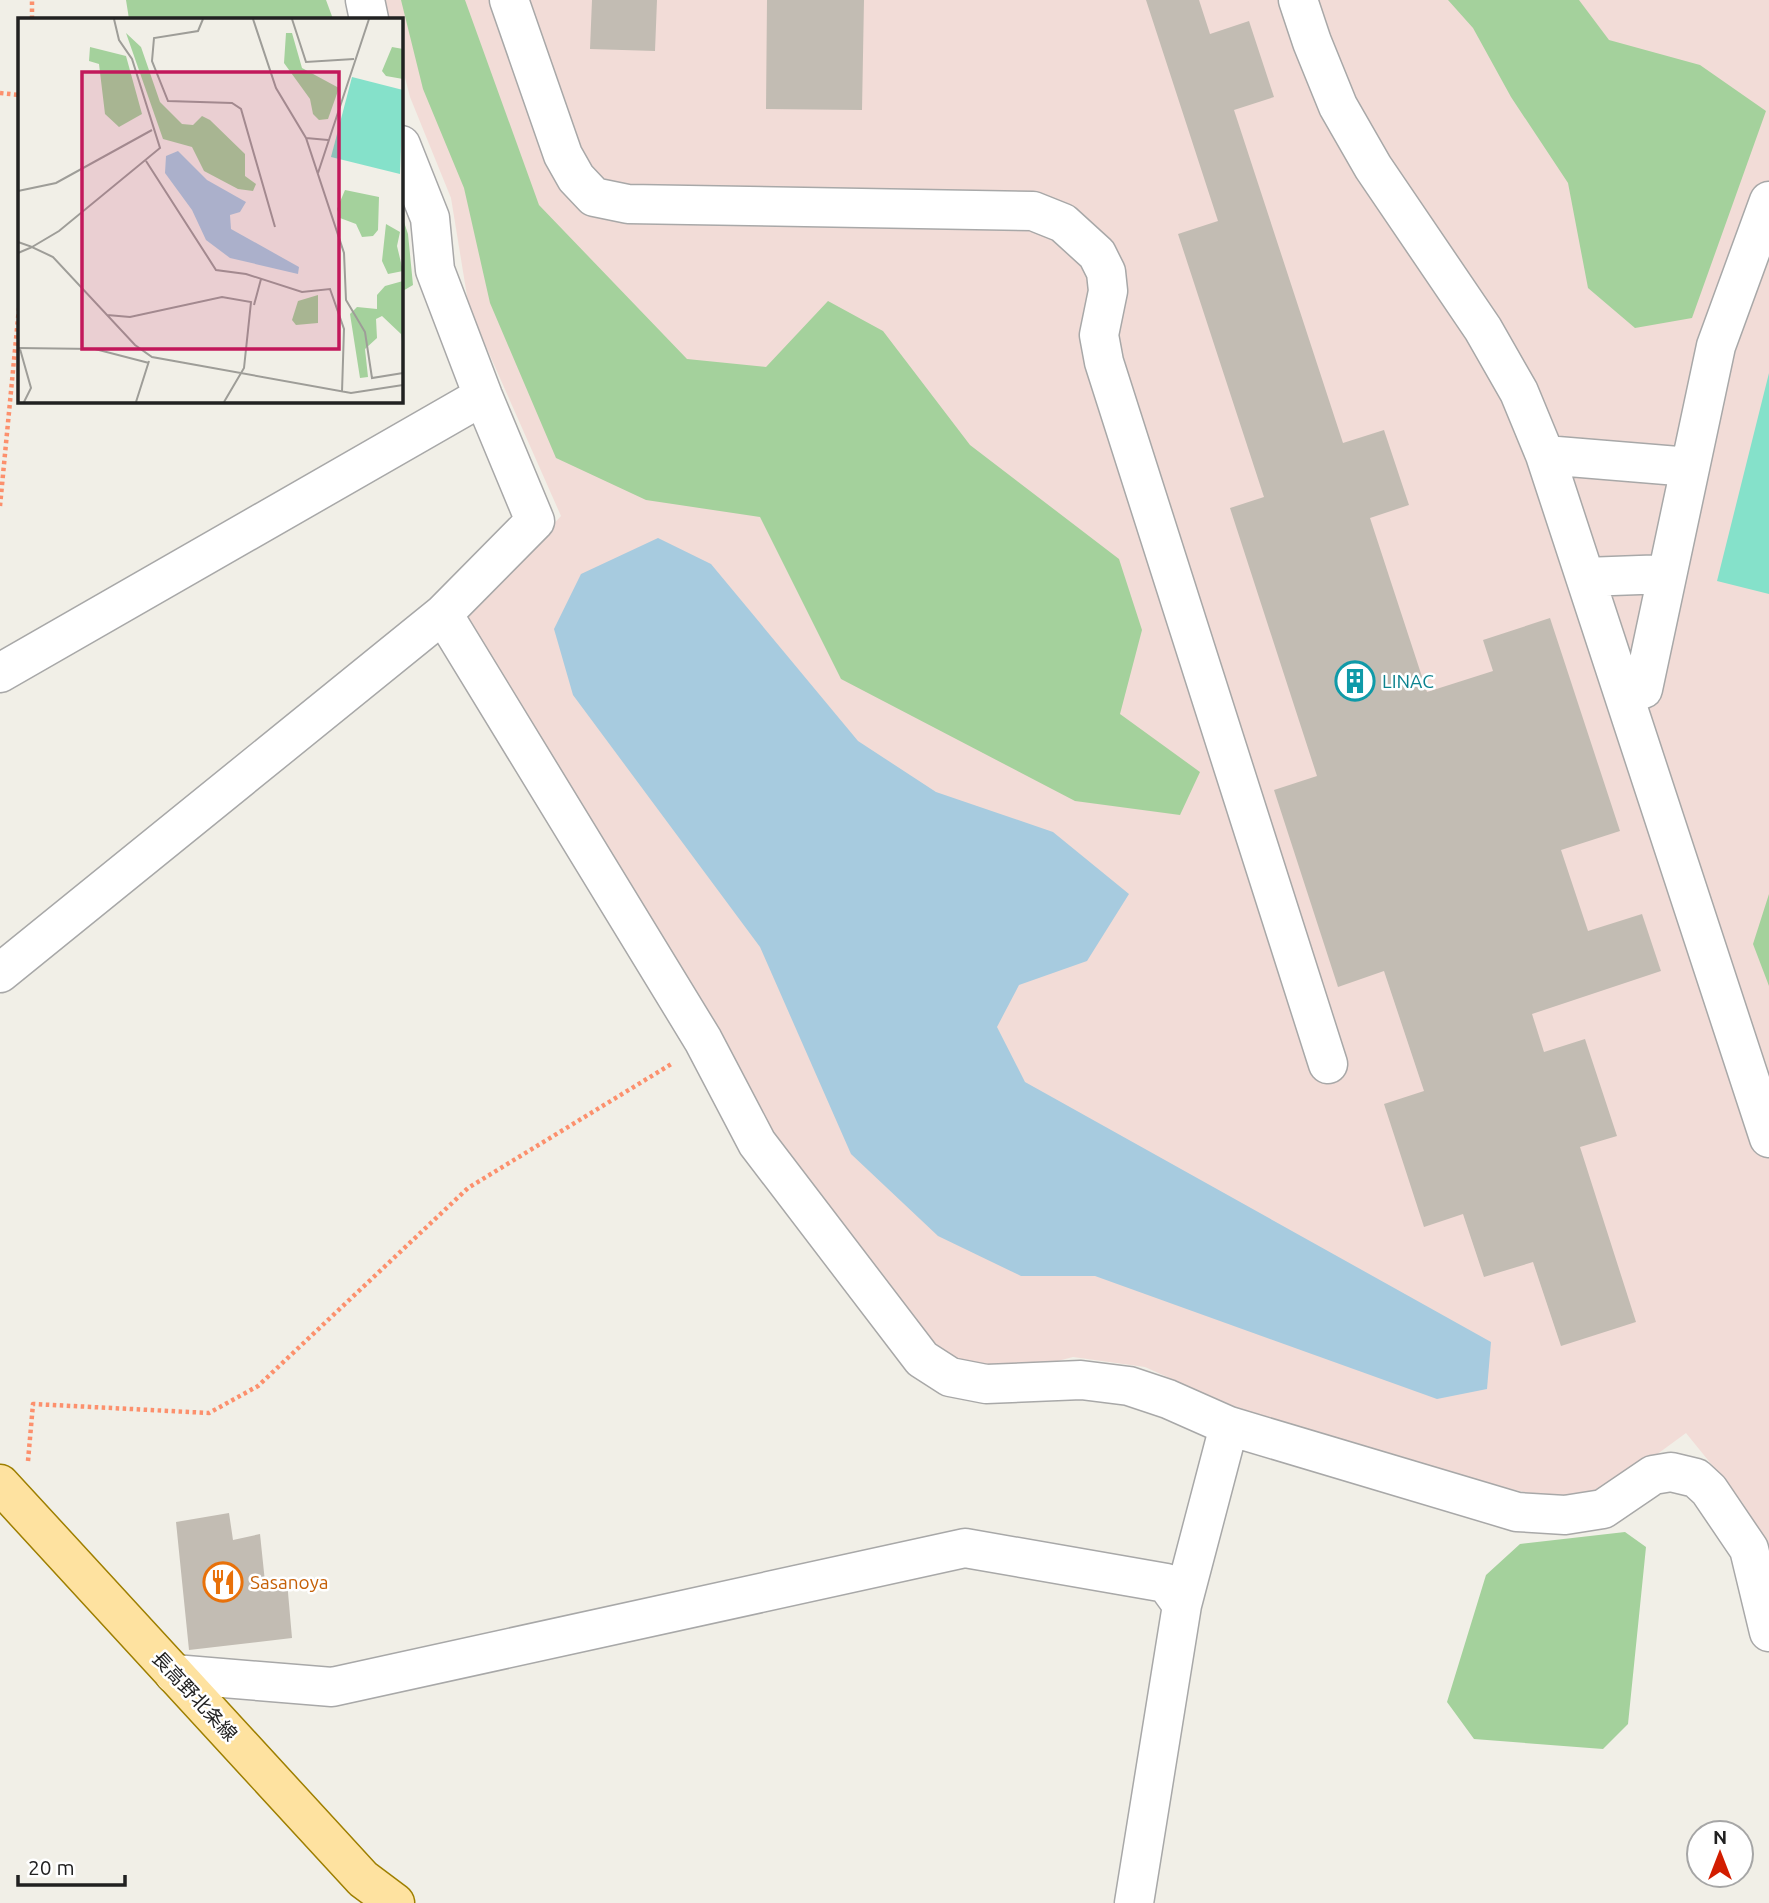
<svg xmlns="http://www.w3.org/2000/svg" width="1769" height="1903" font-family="Ubuntu,'Noto Sans JP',sans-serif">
  <rect width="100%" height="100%" fill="#f1efe7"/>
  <path fill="#f2dcd7" d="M 385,0 L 1769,0 L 1769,1556 L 1764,1537 L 1742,1502 L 1686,1433 L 1611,1488 L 1562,1501 L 1310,1441 L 1145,1367 L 1073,1357 L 1023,1370 L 975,1367 L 932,1350 L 768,1131 L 461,624 L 561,516 L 469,308 L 451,198 L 410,97 L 401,62 L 401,19 L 390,19 Z"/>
  <path fill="#a4d19c" d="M 126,0 L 326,0 L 333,19 L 129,19 Z
    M 401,0 L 465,0 L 539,205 L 687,359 L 766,367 L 828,301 L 883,331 L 970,445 L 1119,559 L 1142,630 L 1120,714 L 1200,772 L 1180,815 L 1075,801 L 841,679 L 760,517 L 646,500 L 556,458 L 490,303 L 464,188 L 423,89 Z
    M 1448,0 L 1579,0 L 1609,40 L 1700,65 L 1766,111 L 1692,318 L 1635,328 L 1588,288 L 1568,183 L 1511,97 L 1473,28 Z
    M 401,213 L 408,234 L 413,285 L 401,292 Z
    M 1769,894 L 1769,986 L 1753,944 Z
    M 1625,1532 L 1646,1547 L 1628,1724 L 1603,1749 L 1474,1739 L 1447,1702 L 1486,1575 L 1520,1544 Z"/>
  <path fill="#85e1ca" d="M 1769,373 L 1769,594 L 1717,581 Z"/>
  <path fill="#a7cbdf" d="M 658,538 L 711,564 L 858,741 L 936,792 L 1053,832 L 1129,894 L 1087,961 L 1019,985 L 997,1027 L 1025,1082 L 1491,1342 L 1487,1389 L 1437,1399 L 1095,1276 L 1021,1276 L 938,1236 L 851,1154 L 760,947 L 573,695 L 554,629 L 581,574 Z"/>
  <path fill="#c2bcb3" d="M 592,0 L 657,0 L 655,51 L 590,49 Z
    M 767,0 L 864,0 L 862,110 L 766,109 Z
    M 1146,0 L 1199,0 L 1210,34 L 1249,21 L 1274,97 L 1234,110 L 1343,443 L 1384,430 L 1409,505 L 1370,518 L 1427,692 L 1493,671 L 1483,640 L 1550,618 L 1620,831 L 1561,850 L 1588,931 L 1642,914 L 1661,971 L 1532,1014 L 1544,1052 L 1585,1039 L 1617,1136 L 1580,1147 L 1636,1322 L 1561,1346 L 1533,1262 L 1484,1277 L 1463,1214 L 1424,1227 L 1384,1104 L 1424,1091 L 1384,971 L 1338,987 L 1274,790 L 1317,776 L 1230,508 L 1264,497 L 1178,234 L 1218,221 Z
    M 229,1513 L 233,1540 L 260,1534 L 265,1582 L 287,1581 L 292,1638 L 189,1650 L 176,1522 Z"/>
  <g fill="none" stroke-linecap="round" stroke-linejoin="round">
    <g stroke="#a8a8a8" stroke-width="41">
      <path id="minor" d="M 365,0 L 369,19
        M 509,0 L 563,155 L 576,178 L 594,197 L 628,204 L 1033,211 L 1063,223 L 1097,254 L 1106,272 L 1108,291 L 1099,335 L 1104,362 L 1328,1064
        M 1298,0 L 1312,42 L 1338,106 L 1373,167 L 1483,329 L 1519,392 L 1545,455 L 1769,1138
        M 1545,455 L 1690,467
        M 1585,577 L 1667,574
        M 443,614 L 703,1040 L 757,1143 L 922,1359 L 950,1377 L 986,1384 L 1081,1380 L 1129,1386 L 1168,1399 L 1229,1426 L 1517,1512 L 1565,1515 L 1603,1509 L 1653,1475 L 1671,1472 L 1696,1478 L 1709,1490 L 1749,1549 L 1769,1632
        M 0,673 L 483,396
        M 1624,696 L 1643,689 L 1716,346 L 1769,201
        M 0,973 L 443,614 L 535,521 L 483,396 L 435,270 L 430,218 L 401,145
        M 1182,1605 L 1229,1426
        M 174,1674 L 332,1687 L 965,1548 L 1166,1583 L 1182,1605 L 1134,1903"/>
    </g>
    <g stroke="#9e7f00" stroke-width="41">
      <path id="major" d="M 0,1484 L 363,1879 L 395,1903"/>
    </g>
    <path stroke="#fc906d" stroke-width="4.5" stroke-dasharray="3.5 3.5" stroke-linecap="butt" d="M 32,19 L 32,0
      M 0,93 L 19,95
      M 0,506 L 19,308
      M 28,1461 L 33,1404 L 209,1413 L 258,1386 L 468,1188 L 673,1063"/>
    <use href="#minor" stroke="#fff" stroke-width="38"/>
    <use href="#major" stroke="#fee2a0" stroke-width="38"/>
  </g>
  <defs>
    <g id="building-ring" transform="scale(2.0125)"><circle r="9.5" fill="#fff" stroke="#0f9aa8" stroke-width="1.5"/><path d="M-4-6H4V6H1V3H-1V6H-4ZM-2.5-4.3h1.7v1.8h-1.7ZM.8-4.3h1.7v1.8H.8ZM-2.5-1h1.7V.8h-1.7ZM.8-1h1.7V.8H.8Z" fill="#0f9aa8"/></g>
    <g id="restaurant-ring" transform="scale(2.0125)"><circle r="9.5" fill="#fff" stroke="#e8710a" stroke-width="1.5"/><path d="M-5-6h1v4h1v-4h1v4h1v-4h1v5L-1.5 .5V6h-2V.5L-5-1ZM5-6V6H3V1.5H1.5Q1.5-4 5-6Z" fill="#e8710a"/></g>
  </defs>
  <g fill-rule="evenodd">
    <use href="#building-ring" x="1355" y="681"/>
    <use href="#restaurant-ring" x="223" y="1582"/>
  </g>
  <g text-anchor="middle" stroke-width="5" stroke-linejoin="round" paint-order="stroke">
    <g font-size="19" fill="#0d838f" stroke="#fff" text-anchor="start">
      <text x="1382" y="688">LINAC</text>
    </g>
    <g font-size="19" fill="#c56008" stroke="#fff" text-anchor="start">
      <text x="250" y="1589">Sasanoya</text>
    </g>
    <g font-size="19" fill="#212121" stroke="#fff">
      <text transform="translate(195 1696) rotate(47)" y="7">長高野北条線</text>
    </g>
  </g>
  <g transform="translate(18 18)">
    <rect width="385" height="385" fill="#f1efe7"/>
    <path d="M 108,15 L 123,29 L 142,84 L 164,106 L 175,107 L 184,98 L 192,102 L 227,136 L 227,158 L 238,166 L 235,173 L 220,171 L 186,153 L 174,129 L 145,121 ZM 268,15 L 274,15 L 284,50 L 321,70 L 310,101 L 301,102 L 295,96 L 292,81 L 266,45 ZM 72,29 L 108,38 L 124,96 L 101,109 L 87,96 L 81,46 L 71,43 ZM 374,29 L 385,31 L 385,61 L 368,58 L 364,53 ZM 327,172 L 361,179 L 360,212 L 355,218 L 344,219 L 338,206 L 322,200 L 319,191 ZM 368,206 L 382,214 L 379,228 L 385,253 L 370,256 L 364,243 ZM 385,263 L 385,331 L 383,316 L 364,298 L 358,301 L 359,320 L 347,331 L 350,359 L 342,360 L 332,296 L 339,289 L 359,291 L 359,277 L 367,268 ZM 300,277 L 300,305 L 278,307 L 274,302 L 280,283 Z" fill="#a4d19c"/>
    <path d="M 334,59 L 385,72 L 382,156 L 313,139 Z" fill="#85e1ca"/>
    <path d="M 160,133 L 189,162 L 228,184 L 222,194 L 212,197 L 213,211 L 281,249 L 280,256 L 212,240 L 188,222 L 174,192 L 147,155 L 148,138 Z" fill="#a7cbdf"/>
    <path fill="none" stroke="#9e9d98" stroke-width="2" d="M 185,1 L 180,13 L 136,20 L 134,43 L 150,83 L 214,85 L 223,91 L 257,209M 235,1 L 258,70 L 288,120 L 326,235 L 328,282 L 347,314 L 354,360 L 385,355M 274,1 L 288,44 L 336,41M 288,120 L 310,122M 128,143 L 198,252 L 228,256 L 284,274 L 312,271 L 326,311 L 324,374M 300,155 L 351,1M 0,173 L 38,165 L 134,112M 0,224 L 14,229 L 41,213 L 142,130 L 114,41 L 101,22 L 96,1M 0,235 L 14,229 L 35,239 L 117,327 L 134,339 L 333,375 L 385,367M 236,287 L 243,261M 89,297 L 112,299 L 204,279 L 233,284 L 226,350 L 206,384M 0,330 L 77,331 L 131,345M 2,331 L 13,370 L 6,384M 118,384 L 131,343"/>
    <path fill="#c2185b" fill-opacity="0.15" stroke="#c2185b" stroke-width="3.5" d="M 64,54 L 321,54 L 321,331 L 64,331 Z"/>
    <rect width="385" height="385" fill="none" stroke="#212121" stroke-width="3.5"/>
  </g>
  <g transform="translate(1720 1854)"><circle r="33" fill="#ffffff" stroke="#a6a6a6" stroke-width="2"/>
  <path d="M0-5L12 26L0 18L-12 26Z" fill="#d21d00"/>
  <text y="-10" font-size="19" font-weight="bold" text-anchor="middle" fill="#212121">N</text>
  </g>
  <path d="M18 1875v10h107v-10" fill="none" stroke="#212121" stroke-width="3.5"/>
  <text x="28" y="1875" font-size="21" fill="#212121" stroke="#ffffff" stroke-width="5" paint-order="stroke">20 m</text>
</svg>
